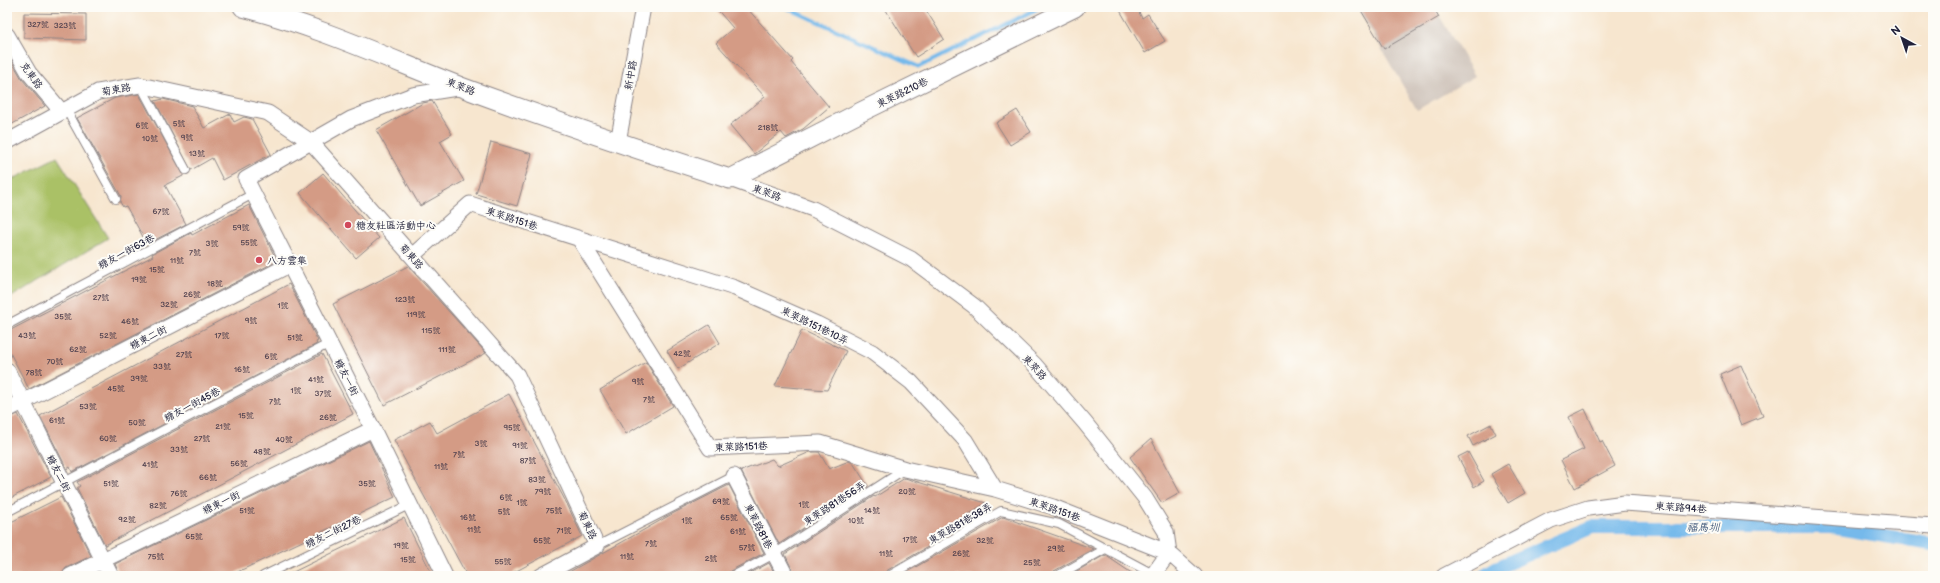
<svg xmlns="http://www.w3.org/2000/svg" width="1940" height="583" font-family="'Balsamiq Sans','LXGW WenKai TC',sans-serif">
  <rect width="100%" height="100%" fill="#fdfcf7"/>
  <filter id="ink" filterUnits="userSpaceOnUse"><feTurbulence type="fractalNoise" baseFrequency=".025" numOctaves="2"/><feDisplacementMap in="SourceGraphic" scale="8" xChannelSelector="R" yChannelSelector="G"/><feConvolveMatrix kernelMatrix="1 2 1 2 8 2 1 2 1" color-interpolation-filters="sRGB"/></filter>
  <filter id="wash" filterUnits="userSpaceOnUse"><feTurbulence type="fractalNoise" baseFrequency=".012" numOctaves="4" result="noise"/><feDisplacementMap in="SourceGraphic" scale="16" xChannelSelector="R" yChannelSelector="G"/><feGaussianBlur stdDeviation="0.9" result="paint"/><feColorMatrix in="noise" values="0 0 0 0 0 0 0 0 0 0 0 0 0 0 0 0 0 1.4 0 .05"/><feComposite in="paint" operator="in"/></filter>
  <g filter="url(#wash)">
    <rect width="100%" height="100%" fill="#f7e6cf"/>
    <path fill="#cec2b9" d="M 1357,7 L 1434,7 L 1475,76 L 1417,110 Z"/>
    <path fill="#aac166" stroke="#667250" d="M 57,157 L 108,238 L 8,299 L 7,182 Z"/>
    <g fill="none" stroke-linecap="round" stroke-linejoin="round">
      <path stroke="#75b9eb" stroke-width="4" d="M 785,7 L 919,67 L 1041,7"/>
      <path stroke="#75b9eb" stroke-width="14" d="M 1483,576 L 1496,568 L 1592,527 L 1832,527 L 1933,544"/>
    </g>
    <g id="blocks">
      <path fill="#d49b85" d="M 715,7 L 746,7 L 793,60 L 791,62 L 829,107 L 803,129 L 786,138 L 781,132 L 754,154 L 730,125 L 765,97 L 716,43 L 733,28 Z
        M 884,7 L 924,7 L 944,39 L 916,57 Z
        M 1118,7 L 1136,7 L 1142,18 L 1148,14 L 1165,41 L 1145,53 Z
        M 1359,7 L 1433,7 L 1439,17 L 1384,49 Z
        M 24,13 L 86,14 L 86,40 L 24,38 Z
        M 7,53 L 22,79 L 45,106 L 7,127 Z
        M 139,94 L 183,174 L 183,176 L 165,185 L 186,224 L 147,244 L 126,206 L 123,207 L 120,202 L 121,196 L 77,118 L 115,98 Z
        M 163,99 L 192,106 L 204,128 L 230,114 L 234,122 L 244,117 L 252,119 L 271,154 L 223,180 L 212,158 L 191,170 L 155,101 Z
        M 432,101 L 452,134 L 440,141 L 464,181 L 420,206 L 376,130 L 423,103 Z
        M 1017,110 L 1031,132 L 1010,145 L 996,123 Z
        M 491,142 L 532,154 L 517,206 L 476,194 Z
        M 323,173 L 379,238 L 356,258 L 300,193 Z
        M 249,205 L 277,261 L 29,389 L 7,347 L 7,332 L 153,256 L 152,254 L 191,233 L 192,235 Z
        M 408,266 L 486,353 L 384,405 L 333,304 Z
        M 289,284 L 318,341 L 316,342 L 317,344 L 72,472 L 70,467 L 67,469 L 40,416 Z
        M 709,325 L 720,343 L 678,369 L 667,351 Z
        M 802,330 L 846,351 L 827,390 L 775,386 Z
        M 322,354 L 353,414 L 105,545 L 77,488 L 80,486 L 77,482 Z
        M 646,362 L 673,406 L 626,434 L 600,390 Z
        M 1741,365 L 1763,416 L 1741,425 L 1720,374 Z
        M 509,394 L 567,504 L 582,536 L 507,576 L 467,576 L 394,440 L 430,421 L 437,433 Z
        M 1585,409 L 1600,442 L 1602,441 L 1615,466 L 1575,488 L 1561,460 L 1584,449 L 1569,417 Z
        M 18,414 L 51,477 L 7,500 L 7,419 Z
        M 1491,424 L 1496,434 L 1473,446 L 1468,436 Z
        M 1151,439 L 1180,493 L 1162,503 L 1130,457 Z
        M 369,441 L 395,497 L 229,576 L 120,576 L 115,564 Z
        M 810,452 L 819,452 L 829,469 L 849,461 L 853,463 L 868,486 L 779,544 L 741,471 L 772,459 L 778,466 Z
        M 1468,452 L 1484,481 L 1474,487 L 1458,457 Z
        M 1508,464 L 1525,493 L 1508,503 L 1491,474 Z
        M 905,478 L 986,503 L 930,538 L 933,544 L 886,571 L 884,576 L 795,576 L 785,554 L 874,496 L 875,497 Z
        M 729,485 L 764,553 L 730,571 L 728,576 L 562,576 L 672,514 Z
        M 61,497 L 91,556 L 66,568 L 61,576 L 7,576 L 7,524 Z
        M 1003,517 L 1094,549 L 1054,571 L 1052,576 L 900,576 Z
        M 404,518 L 433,576 L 285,576 Z
        M 1105,555 L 1136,576 L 1068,576 Z
        M 769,563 L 776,576 L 745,576 Z"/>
    </g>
  </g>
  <g filter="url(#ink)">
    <use href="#blocks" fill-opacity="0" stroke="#8c8485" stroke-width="1"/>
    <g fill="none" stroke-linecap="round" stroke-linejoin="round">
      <g stroke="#8c8485" stroke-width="10">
        <path id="service" d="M 141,86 L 186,170
          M 66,109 L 116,199
          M 7,325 L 253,194
          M 7,512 L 330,343
          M 597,546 L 734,476
          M 263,576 L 411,504
          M 733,576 L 774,554 L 905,469
          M 889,576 L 1001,511 L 1059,524 L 1153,574
          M 1057,576 L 1107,548"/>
      </g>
      <g stroke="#8c8485" stroke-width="17">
        <path id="minor" d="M 7,35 L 29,73 L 62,112
          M 7,142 L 98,92 L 140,85 L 268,113 L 311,142 L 517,375 L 597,546 L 541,576
          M 618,142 L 643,7
          M 730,179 L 813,209 L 911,259 L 974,306 L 1034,364 L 1085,423 L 1145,498 L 1166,532 L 1169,553 L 1195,576
          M 580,240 L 710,448 L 820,443 L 905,469 L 995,489 L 1053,507 L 1169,553
          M 412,256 L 470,204 L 735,288 L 817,324 L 872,352 L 911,382 L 965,440 L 995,489
          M 7,370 L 111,576
          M 7,410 L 289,265
          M 734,476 L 786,576
          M 70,576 L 373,429
          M 445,576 L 373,429 L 246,179 L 351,119 L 413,95 L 463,87
          M 1152,576 L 1169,553
          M 1444,576 L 1551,520 L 1588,508 L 1625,503 L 1933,526"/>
      </g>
      <g stroke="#8c8485" stroke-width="21">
        <path id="tertiary" d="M 243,7 C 318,26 389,59 461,87 C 550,120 640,150 730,179 L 861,112 L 1075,7"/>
      </g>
      <use href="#service" stroke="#fff" stroke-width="8"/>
      <use href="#minor" stroke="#fff" stroke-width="15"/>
      <use href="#tertiary" stroke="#fff" stroke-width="19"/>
    </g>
  </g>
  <g fill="#d1495b" stroke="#fdfcf7" stroke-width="1.5">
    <circle cx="348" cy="225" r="4"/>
    <circle cx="259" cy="260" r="4"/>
  </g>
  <g text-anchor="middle" stroke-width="4" stroke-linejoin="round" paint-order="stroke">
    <g font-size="8" fill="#4e404e">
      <text x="38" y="27">327號</text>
      <text x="65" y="28">323號</text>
      <text x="179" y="126">5號</text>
      <text x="142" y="128">6號</text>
      <text x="768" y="130">218號</text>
      <text x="187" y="140">9號</text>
      <text x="150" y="141">10號</text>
      <text x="197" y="156">13號</text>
      <text x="161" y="214">67號</text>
      <text x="241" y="230">59號</text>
      <text x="249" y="245">55號</text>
      <text x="212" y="246">3號</text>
      <text x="195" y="255">7號</text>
      <text x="177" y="263">11號</text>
      <text x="157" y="272">15號</text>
      <text x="139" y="282">19號</text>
      <text x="215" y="286">18號</text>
      <text x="192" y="297">26號</text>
      <text x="101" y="300">27號</text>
      <text x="405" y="302">123號</text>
      <text x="169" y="307">32號</text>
      <text x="283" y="308">1號</text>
      <text x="416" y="317">119號</text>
      <text x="63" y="319">35號</text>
      <text x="251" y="323">9號</text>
      <text x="130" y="324">46號</text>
      <text x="431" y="333">115號</text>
      <text x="27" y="338">43號</text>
      <text x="108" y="338">52號</text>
      <text x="222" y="338">17號</text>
      <text x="295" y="340">51號</text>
      <text x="78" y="352">62號</text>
      <text x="447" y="352">111號</text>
      <text x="682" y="356">42號</text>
      <text x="184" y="357">27號</text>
      <text x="271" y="359">6號</text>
      <text x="55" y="364">70號</text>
      <text x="162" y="369">33號</text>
      <text x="242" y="372">16號</text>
      <text x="34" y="375">78號</text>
      <text x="139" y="381">39號</text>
      <text x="316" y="382">41號</text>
      <text x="638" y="384">9號</text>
      <text x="116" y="391">45號</text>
      <text x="296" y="393">1號</text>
      <text x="323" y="396">37號</text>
      <text x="649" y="402">7號</text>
      <text x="275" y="404">7號</text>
      <text x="88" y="409">53號</text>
      <text x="246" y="418">15號</text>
      <text x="328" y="420">26號</text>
      <text x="57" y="423">61號</text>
      <text x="137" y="425">50號</text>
      <text x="223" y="429">21號</text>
      <text x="512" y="430">95號</text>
      <text x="108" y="441">60號</text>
      <text x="202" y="441">27號</text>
      <text x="284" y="442">40號</text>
      <text x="481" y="446">3號</text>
      <text x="520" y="448">91號</text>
      <text x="179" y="452">33號</text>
      <text x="262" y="454">48號</text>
      <text x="459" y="457">7號</text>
      <text x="528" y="463">87號</text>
      <text x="239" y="466">56號</text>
      <text x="150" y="467">41號</text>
      <text x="441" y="469">11號</text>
      <text x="208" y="480">66號</text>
      <text x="537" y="482">83號</text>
      <text x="111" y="486">51號</text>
      <text x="367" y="486">35號</text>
      <text x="543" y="494">79號</text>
      <text x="907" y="494">20號</text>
      <text x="179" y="496">76號</text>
      <text x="506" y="500">6號</text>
      <text x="721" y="504">69號</text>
      <text x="522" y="505">1號</text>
      <text x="804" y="507">1號</text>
      <text x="158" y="508">82號</text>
      <text x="247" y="513">51號</text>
      <text x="554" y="513">75號</text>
      <text x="872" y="513">14號</text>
      <text x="504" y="514">5號</text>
      <text x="468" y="520">16號</text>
      <text x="729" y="520">65號</text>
      <text x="127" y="522">92號</text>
      <text x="687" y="523">1號</text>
      <text x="856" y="523">10號</text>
      <text x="474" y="532">11號</text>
      <text x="564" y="533">71號</text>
      <text x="738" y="534">61號</text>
      <text x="194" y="539">65號</text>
      <text x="910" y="542">17號</text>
      <text x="542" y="543">65號</text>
      <text x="985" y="543">32號</text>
      <text x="651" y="546">7號</text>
      <text x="401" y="548">19號</text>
      <text x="747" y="550">57號</text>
      <text x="1056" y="551">29號</text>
      <text x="886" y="556">11號</text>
      <text x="961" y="556">26號</text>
      <text x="156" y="559">75號</text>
      <text x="627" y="559">11號</text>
      <text x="711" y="561">2號</text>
      <text x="408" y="562">15號</text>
      <text x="503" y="564">55號</text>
      <text x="1032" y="565">25號</text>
    </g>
    <g font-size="10" fill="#22223b" stroke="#fdfcf7">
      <text transform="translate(32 75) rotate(54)" y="4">克東路</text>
      <text transform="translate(630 75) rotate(-80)" y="4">新中路</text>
      <text transform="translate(461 86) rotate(21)" y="4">東萊路</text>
      <text transform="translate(116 89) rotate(-10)" y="4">菊東路</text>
      <text transform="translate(902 92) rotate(-26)" y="4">東萊路210巷</text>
      <text transform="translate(767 192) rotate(20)" y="4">東萊路</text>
      <text transform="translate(512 218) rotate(18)" y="4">東萊路151巷</text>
      <text transform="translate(126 251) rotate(-28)" y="4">糖友一街63巷</text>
      <text transform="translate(412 256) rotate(48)" y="4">菊東路</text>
      <text transform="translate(815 325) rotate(26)" y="4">東萊路151巷10弄</text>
      <text transform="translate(148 337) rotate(-27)" y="4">糖東二街</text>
      <text transform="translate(1035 367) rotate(47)" y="4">東萊路</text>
      <text transform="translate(347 377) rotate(63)" y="4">糖友一街</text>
      <text transform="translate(192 404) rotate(-28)" y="4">糖友一街45巷</text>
      <text transform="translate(741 446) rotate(-2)" y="4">東萊路151巷</text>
      <text transform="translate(59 473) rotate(63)" y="4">糖友二街</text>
      <text transform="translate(221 502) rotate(-26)" y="4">糖東一街</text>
      <text transform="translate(834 503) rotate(-33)" y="4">東萊路81巷56弄</text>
      <text transform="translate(1681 507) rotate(4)" y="4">東萊路94巷</text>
      <text transform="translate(1055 509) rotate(19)" y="4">東萊路151巷</text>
      <text transform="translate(960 523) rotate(-30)" y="4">東萊路81巷38弄</text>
      <text transform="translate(588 525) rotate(65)" y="4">菊東路</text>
      <text transform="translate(759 526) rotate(63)" y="4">東萊路81巷</text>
      <text transform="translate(333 531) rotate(-26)" y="4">糖友二街27巷</text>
    </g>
    <g font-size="10" fill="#22223b" stroke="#fdfcf7" text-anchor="start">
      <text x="356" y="229">糖友社區活動中心</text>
      <text x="267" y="264">八方雲集</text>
    </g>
    <g font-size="11" font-style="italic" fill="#3f5779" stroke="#fdfcf7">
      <text x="1703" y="531">福馬圳</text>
    </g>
  </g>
  <rect width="1940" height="583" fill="none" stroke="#fdfcf7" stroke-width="24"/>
  <g transform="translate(1902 38) rotate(320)" stroke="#fdfcf7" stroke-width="3" paint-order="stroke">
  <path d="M0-3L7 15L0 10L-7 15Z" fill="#22223b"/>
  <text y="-6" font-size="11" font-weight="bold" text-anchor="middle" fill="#22223b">N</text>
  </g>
</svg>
